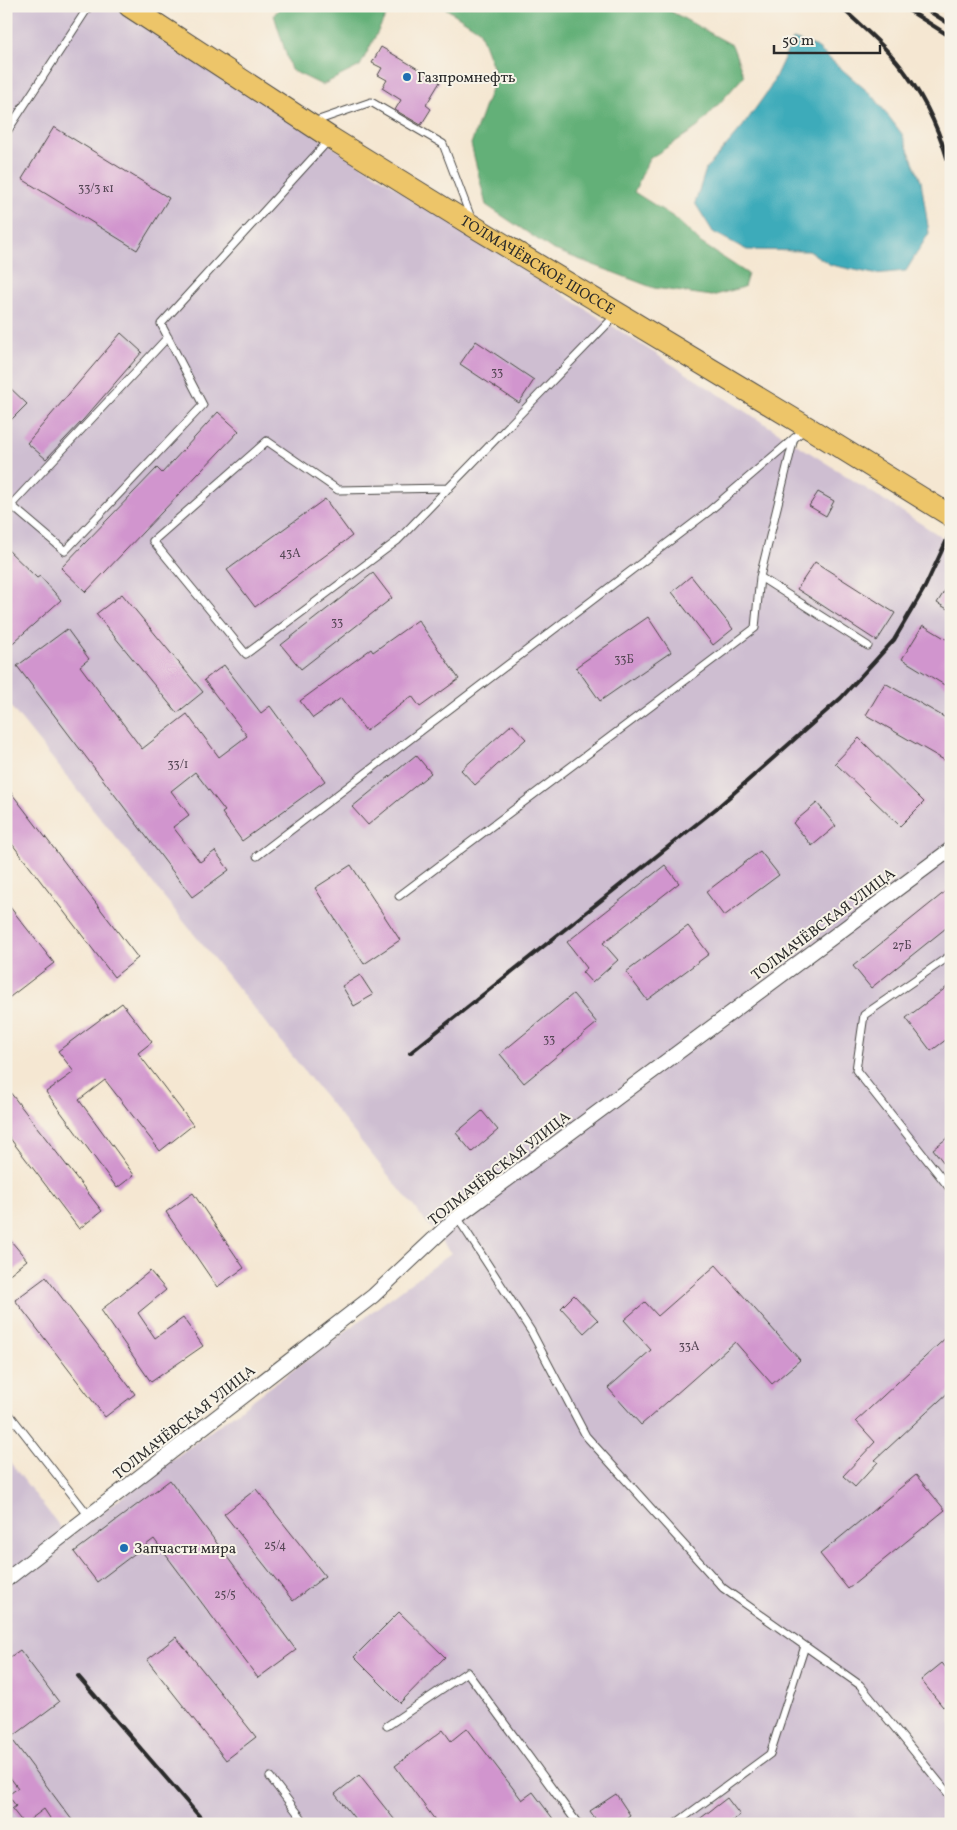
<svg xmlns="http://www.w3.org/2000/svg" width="957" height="1830" font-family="Vollkorn,serif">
  <rect width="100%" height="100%" fill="#f7f3e8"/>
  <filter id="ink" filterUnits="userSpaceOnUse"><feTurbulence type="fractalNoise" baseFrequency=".02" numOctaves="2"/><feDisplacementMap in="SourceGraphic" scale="10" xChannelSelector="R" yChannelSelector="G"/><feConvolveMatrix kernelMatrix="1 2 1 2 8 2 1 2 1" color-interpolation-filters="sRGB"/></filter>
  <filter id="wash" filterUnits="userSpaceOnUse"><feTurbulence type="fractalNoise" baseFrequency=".0096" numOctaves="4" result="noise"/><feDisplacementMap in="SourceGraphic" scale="20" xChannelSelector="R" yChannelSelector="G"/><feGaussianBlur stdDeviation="1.12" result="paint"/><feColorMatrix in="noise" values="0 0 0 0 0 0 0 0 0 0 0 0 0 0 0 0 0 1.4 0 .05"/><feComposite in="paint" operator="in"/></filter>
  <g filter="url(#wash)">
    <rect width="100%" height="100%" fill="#f5e7d2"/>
    <path fill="#cebed1" d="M 6,6 L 113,6 L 951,543 L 951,1824 L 6,1824 L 6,1457 L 68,1537 L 451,1253 L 6,701 Z"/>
    <path fill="#64b078" stroke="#486e52" d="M 281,6 L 397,6 L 390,8 L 360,66 L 322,85 L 291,70 L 274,15 Z
      M 442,6 L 661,6 L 732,45 L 744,76 L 698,127 L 649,159 L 634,192 L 675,218 L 701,243 L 748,274 L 744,287 L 712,296 L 654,288 L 552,249 L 486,205 L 471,144 L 496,75 L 479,30 Z"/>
    <path fill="#3cabba" stroke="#346b72" d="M 793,39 L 815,46 L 874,97 L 902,134 L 921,181 L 929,233 L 906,271 L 874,274 L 831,265 L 809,251 L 747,250 L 713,232 L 695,203 L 706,169 L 743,126 L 770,88 Z"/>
    <g id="blocks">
      <path fill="#d195ce" d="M 381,47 L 440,82 L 426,105 L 431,109 L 421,125 L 395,110 L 401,100 L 382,88 L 387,80 L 378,75 L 382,68 L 372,63 Z
        M 54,127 L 169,198 L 137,250 L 22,179 Z
        M 121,333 L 142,352 L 83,420 L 46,459 L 27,443 Z
        M 476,341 L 534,380 L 519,403 L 460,364 Z
        M 6,384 L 27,404 L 6,425 Z
        M 218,412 L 239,431 L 86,592 L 61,568 L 157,468 L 162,473 Z
        M 818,492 L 834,501 L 826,516 L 809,506 Z
        M 325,499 L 352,536 L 255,607 L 227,570 Z
        M 6,548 L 37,578 L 40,576 L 61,600 L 6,649 Z
        M 815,562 L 895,613 L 877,641 L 797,589 Z
        M 373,573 L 392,598 L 301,669 L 281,645 Z
        M 691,576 L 733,629 L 713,645 L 672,592 Z
        M 951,581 L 951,611 L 937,603 Z
        M 122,594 L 203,692 L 177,713 L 96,614 Z
        M 648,617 L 671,652 L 600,701 L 576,667 Z
        M 418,620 L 459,679 L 420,707 L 412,696 L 366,731 L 341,698 L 313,718 L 300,701 L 371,649 L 373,652 Z
        M 923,625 L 951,642 L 951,689 L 902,659 Z
        M 67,629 L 89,659 L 80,666 L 142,749 L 187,714 L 219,757 L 247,736 L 204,680 L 224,665 L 261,713 L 270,706 L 325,781 L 242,841 L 222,813 L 225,811 L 195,772 L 171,791 L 189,815 L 173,827 L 200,862 L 215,851 L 229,870 L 192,897 L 17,666 Z
        M 885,683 L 951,721 L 951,764 L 866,715 Z
        M 512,724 L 526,739 L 475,785 L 461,770 Z
        M 859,738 L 924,802 L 900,826 L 835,763 Z
        M 416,755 L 431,773 L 368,825 L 352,807 Z
        M 6,786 L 138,958 L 114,977 L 6,836 Z
        M 817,803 L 836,826 L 812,846 L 793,823 Z
        M 760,851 L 779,875 L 724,916 L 706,892 Z
        M 351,865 L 400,940 L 364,964 L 315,888 Z
        M 665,865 L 679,883 L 603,943 L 618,960 L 592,983 L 582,972 L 587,968 L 567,942 Z
        M 951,887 L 951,924 L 871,988 L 853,966 Z
        M 6,902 L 54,963 L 6,1000 Z
        M 688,926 L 709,954 L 647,1000 L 626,972 Z
        M 360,975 L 373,995 L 354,1006 L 342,986 Z
        M 951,984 L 951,1036 L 931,1051 L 906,1018 Z
        M 573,994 L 597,1023 L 524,1083 L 500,1054 Z
        M 122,1003 L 152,1042 L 138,1053 L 193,1125 L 160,1151 L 105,1080 L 79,1100 L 134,1175 L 117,1188 L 46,1092 L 74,1072 L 58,1051 Z
        M 6,1087 L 102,1211 L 79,1229 L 6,1133 Z
        M 482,1111 L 498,1130 L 472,1152 L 456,1133 Z
        M 951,1135 L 951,1172 L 933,1149 Z
        M 193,1193 L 244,1268 L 217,1287 L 166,1212 Z
        M 6,1235 L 27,1260 L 6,1277 Z
        M 716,1265 L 800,1360 L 772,1384 L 735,1342 L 641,1425 L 608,1388 L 651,1350 L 624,1320 L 645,1302 L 658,1316 Z
        M 150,1271 L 166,1290 L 138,1313 L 155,1338 L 183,1318 L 203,1346 L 151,1382 L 101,1310 Z
        M 46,1277 L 135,1394 L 105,1417 L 15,1300 Z
        M 574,1295 L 598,1320 L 584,1333 L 561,1308 Z
        M 951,1333 L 951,1390 L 875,1460 L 878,1462 L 855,1487 L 843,1476 L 875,1442 L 856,1421 Z
        M 916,1475 L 945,1510 L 848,1589 L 820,1554 Z
        M 170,1480 L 296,1650 L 258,1678 L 154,1539 L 97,1582 L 74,1552 Z
        M 256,1489 L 325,1576 L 293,1601 L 224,1514 Z
        M 399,1612 L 445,1657 L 400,1703 L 354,1657 Z
        M 176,1637 L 256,1737 L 226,1760 L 147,1660 Z
        M 20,1650 L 59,1702 L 11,1738 L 75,1824 L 54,1824 L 44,1809 L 24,1824 L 12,1809 L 16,1806 L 8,1795 L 18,1788 L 6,1772 L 6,1660 Z
        M 942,1663 L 951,1674 L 951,1701 L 943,1707 L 921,1680 Z
        M 467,1728 L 522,1800 L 533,1792 L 557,1824 L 438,1824 L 395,1766 L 443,1730 L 451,1741 Z
        M 359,1775 L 398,1824 L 359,1824 L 335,1794 Z
        M 616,1794 L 630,1815 L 618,1824 L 599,1824 L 590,1811 Z
        M 727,1798 L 740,1815 L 728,1824 L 693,1824 Z"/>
    </g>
  </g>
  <g filter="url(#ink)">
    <use href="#blocks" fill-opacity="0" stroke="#494744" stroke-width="1"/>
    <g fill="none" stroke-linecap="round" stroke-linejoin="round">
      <g stroke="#494744" stroke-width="9">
        <path id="service" d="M 313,122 L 371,102 L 443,144 L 471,218
          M 6,133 L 89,6
          M 168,337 L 11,505 L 65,551 L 203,405 L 161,324 L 329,140
          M 449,488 L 338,490 L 267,441 L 153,541 L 246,654 L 397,541 L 616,315
          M 760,577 L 868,646
          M 257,856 L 708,512 L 805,429
          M 399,896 L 755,628 L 760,577 L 794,438
          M 951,955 L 864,1015 L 856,1070 L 951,1190
          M 457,1217 L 531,1331 L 586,1436 L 723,1588 L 860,1685 L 951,1797
          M 6,1410 L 89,1516
          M 387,1726 L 467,1672 L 578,1824
          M 270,1777 L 306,1824
          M 675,1824 L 770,1754 L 805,1646"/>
      </g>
      <g stroke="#494744" stroke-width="16">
        <path id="minor" d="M 6,1580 L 373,1296 L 457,1217 L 951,849"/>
      </g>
      <g stroke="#494744" stroke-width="23">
        <g id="primary">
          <path id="s1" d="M 129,6 L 331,138 L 473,226 L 807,427 L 951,516"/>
        </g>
      </g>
      <use href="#service" stroke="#fff" stroke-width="7"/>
      <use href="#minor" stroke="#fff" stroke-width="14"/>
      <use href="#primary" stroke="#edc569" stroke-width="21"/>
      <path stroke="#2b2b2b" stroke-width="4" d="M 840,6 C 863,28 889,49 907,75 C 928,104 942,137 951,172
        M 902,6 L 951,37
        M 921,6 L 951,25
        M 410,1053 L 718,807 L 841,698 L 894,640 L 925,587 L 951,531
        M 78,1676 L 206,1824"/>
    </g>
  </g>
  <g fill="#1f6fb2" stroke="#f7f3e8" stroke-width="2">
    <circle cx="407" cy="77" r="5"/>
    <circle cx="124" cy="1548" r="5"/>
  </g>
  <g text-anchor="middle" stroke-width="4" stroke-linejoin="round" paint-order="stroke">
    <g font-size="12" fill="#544654">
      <text x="96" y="192">33/3 к1</text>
      <text x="497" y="376">33</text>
      <text x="290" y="557">43А</text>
      <text x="337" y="626">33</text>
      <text x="624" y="663">33Б</text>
      <text x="178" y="768">33/1</text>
      <text x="902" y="949">27Б</text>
      <text x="549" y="1043">33</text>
      <text x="689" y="1350">33А</text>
      <text x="275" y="1549">25/4</text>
      <text x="225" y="1598">25/5</text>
    </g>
    <g font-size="15" fill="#2b2b2b" stroke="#f7f3e8" text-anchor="start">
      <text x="417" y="82">Газпромнефть</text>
      <text x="134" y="1553">Запчасти мира</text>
    </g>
    <g font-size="15" fill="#2b2b2b" stroke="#f7f3e8">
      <text dy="5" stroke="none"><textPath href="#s1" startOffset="484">ТОЛМАЧЁВСКОЕ ШОССЕ</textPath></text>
      <text transform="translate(823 924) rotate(-37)" y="5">ТОЛМАЧЁВСКАЯ УЛИЦА</text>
      <text transform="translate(499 1168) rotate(-38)" y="5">ТОЛМАЧЁВСКАЯ УЛИЦА</text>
      <text transform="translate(184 1422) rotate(-38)" y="5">ТОЛМАЧЁВСКАЯ УЛИЦА</text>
    </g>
  </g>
  <rect width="957" height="1830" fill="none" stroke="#f7f3e8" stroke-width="25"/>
  <path d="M774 45v8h106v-8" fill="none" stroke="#2b2b2b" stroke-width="2.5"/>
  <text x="782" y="45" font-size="15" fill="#2b2b2b" stroke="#f7f3e8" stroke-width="4" paint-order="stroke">50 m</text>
</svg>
